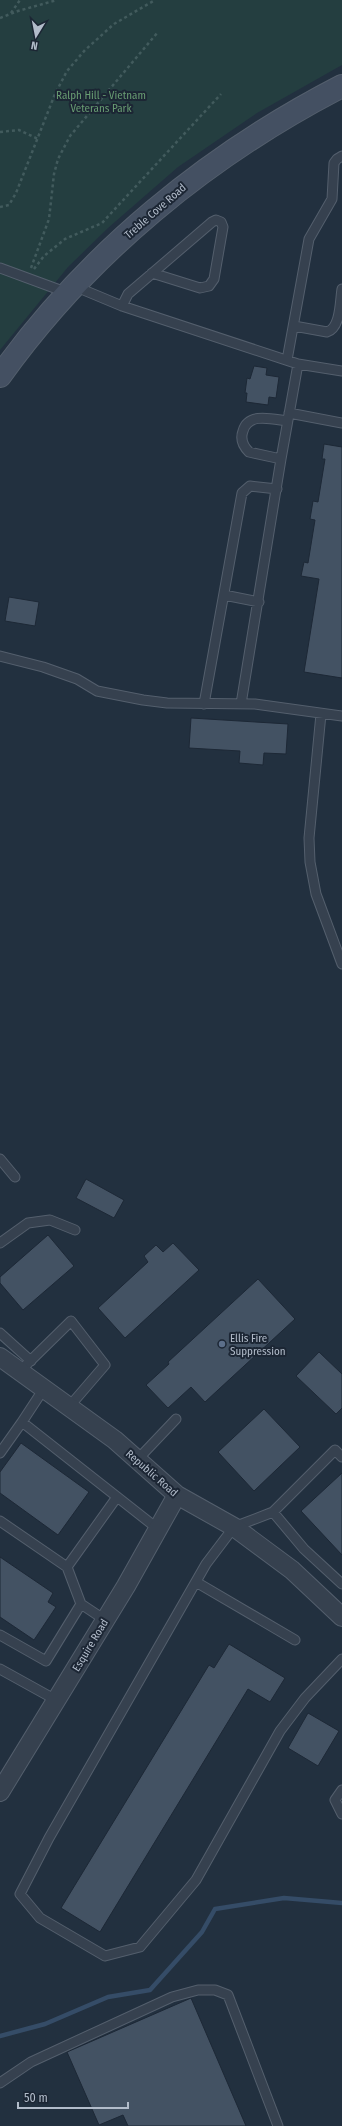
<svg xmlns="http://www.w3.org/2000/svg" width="342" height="2126" font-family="'Fira Sans Condensed',sans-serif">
  <rect width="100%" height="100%" fill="#22303f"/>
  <path fill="#243e40" d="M 0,0 L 342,0 L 342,65 L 257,113 L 178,167 L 108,228 L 68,267 L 0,350 Z"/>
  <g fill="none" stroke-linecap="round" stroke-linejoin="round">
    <path stroke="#354c67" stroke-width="4.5" d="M 0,2036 L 45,2024 L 108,1997 L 150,1990 L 202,1932 L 215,1909 L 284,1898 L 342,1903"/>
  </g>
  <path fill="#435263" stroke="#1d2836" d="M 254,366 L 267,368 L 266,375 L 279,377 L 276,398 L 269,397 L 268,405 L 246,402 L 247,393 L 245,393 L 247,378 L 250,379 Z
    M 324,444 L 342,447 L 342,678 L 304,672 L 319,579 L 301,576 L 304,562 L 308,563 L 315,520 L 310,519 L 313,501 L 318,502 L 325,459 L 322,459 Z
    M 9,597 L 39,602 L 35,626 L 5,621 Z
    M 191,718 L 288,724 L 286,754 L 264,753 L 263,765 L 239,763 L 240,751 L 189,748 Z
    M 86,1179 L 124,1200 L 114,1218 L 76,1198 Z
    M 48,1235 L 74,1266 L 23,1310 L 0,1283 L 0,1277 Z
    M 173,1243 L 199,1270 L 125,1338 L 98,1308 L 148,1262 L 144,1256 L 156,1245 L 163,1252 Z
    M 258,1279 L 295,1319 L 205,1402 L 191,1387 L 168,1408 L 146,1385 L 169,1364 L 168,1362 Z
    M 319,1352 L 342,1374 L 342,1408 L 336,1414 L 296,1376 Z
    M 264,1409 L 300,1447 L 254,1491 L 218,1452 Z
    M 21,1443 L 89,1492 L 58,1535 L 0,1493 L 0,1472 Z
    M 342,1473 L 342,1555 L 301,1511 Z
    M 0,1557 L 53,1593 L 48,1602 L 56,1607 L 34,1640 L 0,1617 Z
    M 229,1644 L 285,1678 L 270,1702 L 248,1689 L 100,1932 L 61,1908 L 209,1665 L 214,1668 Z
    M 308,1713 L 339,1731 L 318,1766 L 288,1748 Z
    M 191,1998 L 246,2126 L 128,2126 L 123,2115 L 99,2125 L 67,2052 Z"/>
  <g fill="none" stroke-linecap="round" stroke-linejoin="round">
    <g stroke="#545f6d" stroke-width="11">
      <path id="service" d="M 0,268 L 68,293
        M 74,286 L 122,306 L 298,364
        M 122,306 L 128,294 L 212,222 L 216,220 L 221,222 L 223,227 L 214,279 L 209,286 L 200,288 L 152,273
        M 294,326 L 327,332 C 341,328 340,300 342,289
        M 287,360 L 309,239 L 332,199 L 334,163 L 337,159 L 342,156
        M 289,413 L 342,423
        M 281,459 L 249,452 C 243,446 240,439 243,431 C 248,412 272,419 287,421
        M 224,595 L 259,602
        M 0,656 L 43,667 L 77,679 L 97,691 L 143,700 L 167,703 L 255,704 L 342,716
        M 204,704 L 242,493 L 250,486 L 277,489
        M 241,704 L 281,459 L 298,364 L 342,371
        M 321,714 L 309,838 L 310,862 L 316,894 L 342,964
        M 0,1159 L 15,1177
        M 0,1243 L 28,1223 L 50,1220 L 75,1230
        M 0,1333 L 31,1361
        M 20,1371 L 71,1321 L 105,1365 L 68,1408
        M 22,1422 L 43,1390
        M 0,1453 L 22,1422 L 158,1529
        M 342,1457 L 335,1450 L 273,1512 L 234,1527 L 206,1564 L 49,1838 L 20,1894 L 40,1918 L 105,1956 L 140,1947 L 196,1880 L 280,1731 L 305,1698 L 342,1659
        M 138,1459 L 176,1419
        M 273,1512 L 304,1549 L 342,1584
        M 0,1521 L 67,1567 L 81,1604 L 105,1620
        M 67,1567 L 117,1497
        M 196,1582 L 295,1640
        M 0,1635 L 46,1661 L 81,1604
        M 0,1669 L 56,1700
        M 342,1790 L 335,1800 L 342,1814
        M 0,2083 L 31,2062 L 172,1997 L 198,1990 L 215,1990 L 228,1995 L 278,2126"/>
    </g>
    <g stroke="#545f6d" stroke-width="20">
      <path id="minor" d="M 0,1357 L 115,1440 L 177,1495 L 234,1527 L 292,1570 L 342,1617
        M 0,1792 L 126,1586 L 177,1495"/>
    </g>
    <g stroke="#545f6d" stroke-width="24">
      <path id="secondary" d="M 0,376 C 88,253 208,155 342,86"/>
    </g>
    <path stroke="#425b5d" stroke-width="2.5" stroke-dasharray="3 3" stroke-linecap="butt" d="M 11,13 L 20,0
      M 0,18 L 18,11 L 57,0
      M 0,132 L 19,130 L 38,139
      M 0,207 L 9,205 L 16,193 L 55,94 L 67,71 L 85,50 L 114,24 L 155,0
      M 31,268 L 49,219 L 54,174 L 58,159 L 70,136 L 158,32
      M 34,269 L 44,256 L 65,239 L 102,223 L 221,94"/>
    <use href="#service" stroke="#36414f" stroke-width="9"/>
    <use href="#minor" stroke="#36414f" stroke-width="18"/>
    <use href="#secondary" stroke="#445062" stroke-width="22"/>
  </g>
  <circle fill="#5c6f8a" stroke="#1c2634" stroke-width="1.5" cx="222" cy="1344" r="4"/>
  <g text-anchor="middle" stroke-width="4" stroke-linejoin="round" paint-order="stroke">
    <g font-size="11" fill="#689c72" stroke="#1c2634">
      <text x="101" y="99">Ralph Hill - Vietnam<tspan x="101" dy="13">Veterans Park</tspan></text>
    </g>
    <g font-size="11" fill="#b2bcca" stroke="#1c2634">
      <text transform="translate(155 211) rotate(-41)" y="4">Treble Cove Road</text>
      <text transform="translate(152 1473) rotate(41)" y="4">Republic Road</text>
      <text transform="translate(90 1645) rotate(-59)" y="4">Esquire Road</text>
    </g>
    <g font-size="11" fill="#b2bcca" stroke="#1c2634" text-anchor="start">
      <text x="230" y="1342">Ellis Fire<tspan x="230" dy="13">Suppression</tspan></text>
    </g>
  </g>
  <g transform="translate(36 36) rotate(190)" stroke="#1c2634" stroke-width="3" paint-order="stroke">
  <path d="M0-3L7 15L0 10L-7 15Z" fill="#b2bcca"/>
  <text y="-6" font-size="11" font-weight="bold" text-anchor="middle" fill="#b2bcca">N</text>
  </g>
  <path d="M18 2102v6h110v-6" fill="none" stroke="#b2bcca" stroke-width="2"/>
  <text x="24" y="2102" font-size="12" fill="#b2bcca" stroke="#1c2634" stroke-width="3" paint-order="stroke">50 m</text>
</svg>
